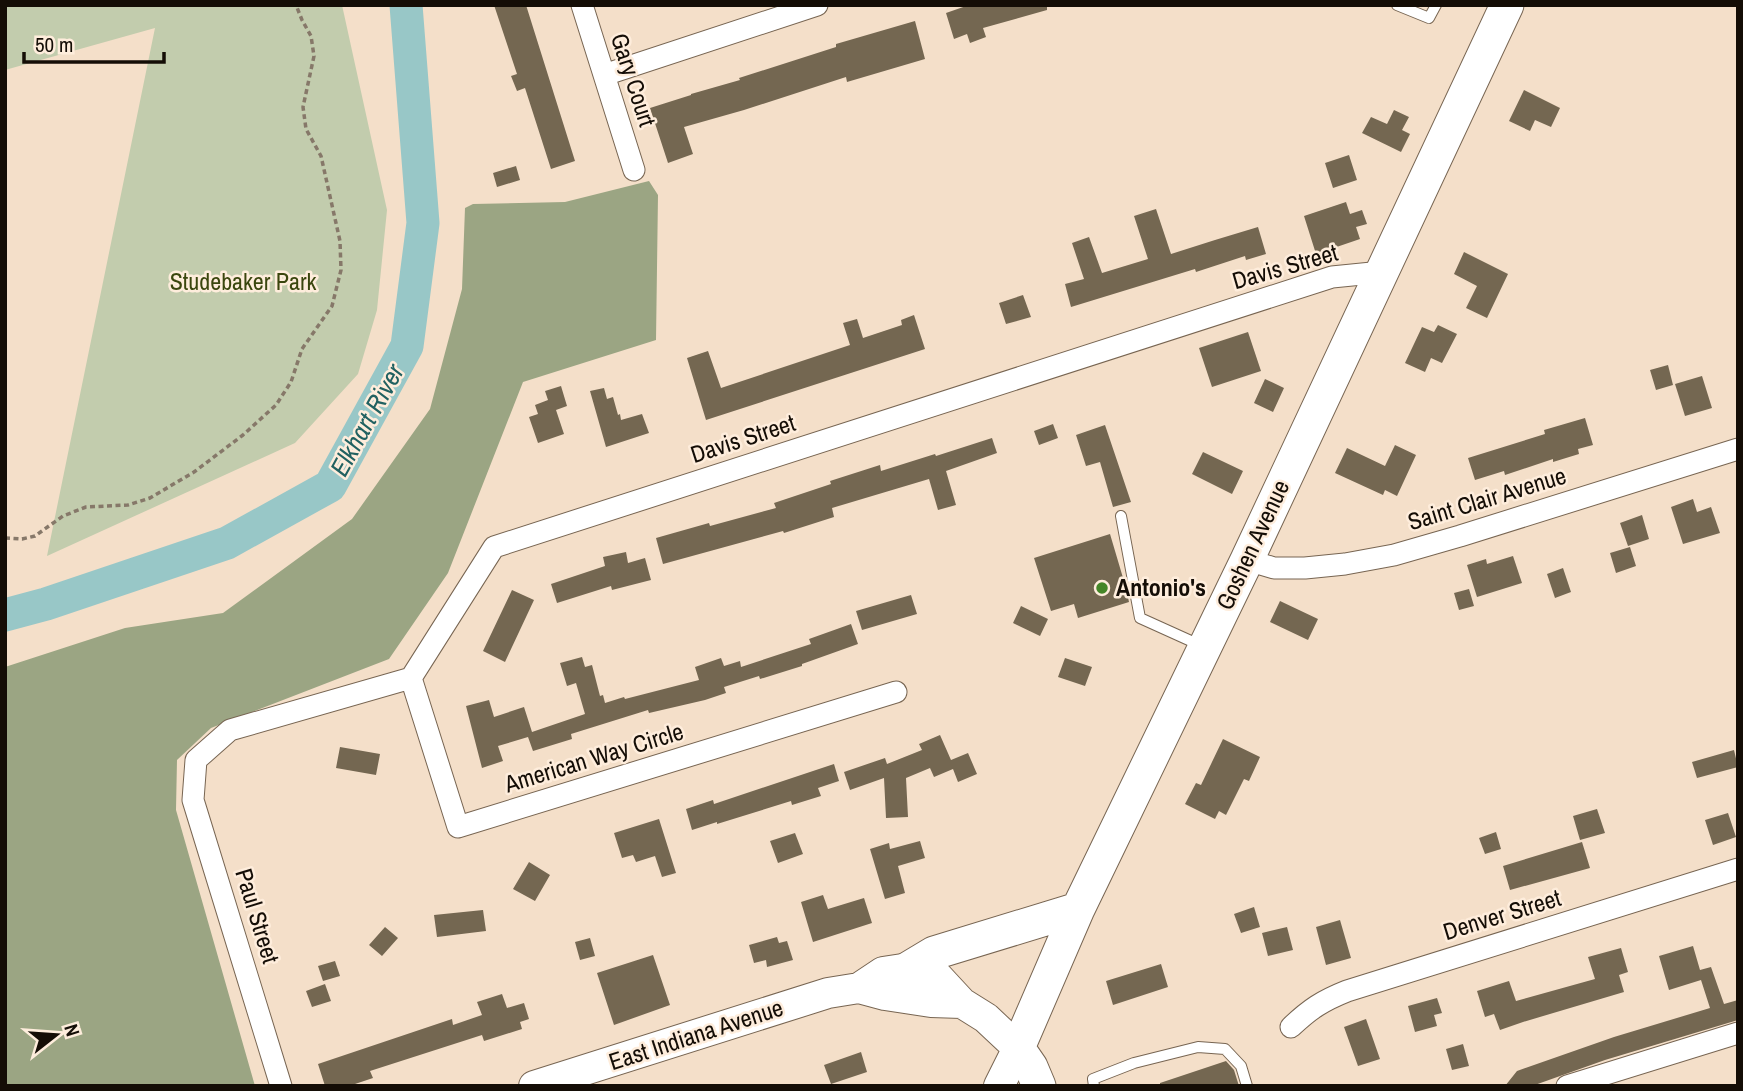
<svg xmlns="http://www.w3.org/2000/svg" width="1743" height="1091" font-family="'Archivo Narrow',sans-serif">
  <rect width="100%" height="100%" fill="#f4dfc9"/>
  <path fill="#c2ccad" d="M 5,5 L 342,5 L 387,210 L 377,310 L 358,374 L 295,443 L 47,556 L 155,28 L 5,70 Z"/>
  <path fill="#9ba583" d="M 649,181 L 658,195 L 656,340 L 523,382 L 448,573 L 389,659 L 211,728 L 177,760 L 176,810 L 255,1086 L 5,1086 L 5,667 L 125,628 L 223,613 L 352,519 L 430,409 L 462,289 L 465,208 L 473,204 L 565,202 Z"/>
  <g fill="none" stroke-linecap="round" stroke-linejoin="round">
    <path stroke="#98c7c7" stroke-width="33" d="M 5,615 L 46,604 L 227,543 L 330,486 L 407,346 L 423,223 L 406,5"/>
  </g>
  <path fill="#746751" d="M 494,5 L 526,5 L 575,161 L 551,169 L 525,88 L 517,91 L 511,76 L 517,74 Z
    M 969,5 L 1047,5 L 1047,10 L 983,28 L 986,37 L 970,43 L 967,34 L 954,39 L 946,13 Z
    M 915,21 L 925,59 L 847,82 L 846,77 L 744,110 L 684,127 L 693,154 L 668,163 L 650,108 L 691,95 L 691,94 L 740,80 L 739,78 L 836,47 L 836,44 Z
    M 1524,90 L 1560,108 L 1551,127 L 1535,120 L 1530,131 L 1509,121 Z
    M 1394,110 L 1409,117 L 1402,130 L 1410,134 L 1401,152 L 1362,133 L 1371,117 L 1387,124 Z
    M 1349,155 L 1357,180 L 1333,188 L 1325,163 Z
    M 516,166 L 520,180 L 497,187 L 493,173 Z
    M 1346,202 L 1350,214 L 1362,210 L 1367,224 L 1356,227 L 1360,239 L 1316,254 L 1304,216 Z
    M 1156,209 L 1171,254 L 1215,240 L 1258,227 L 1266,254 L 1246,260 L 1245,256 L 1196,272 L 1195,269 L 1071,307 L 1065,284 L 1084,279 L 1072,243 L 1089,237 L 1102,273 L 1148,259 L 1134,216 Z
    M 1464,252 L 1508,274 L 1487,318 L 1466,308 L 1477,286 L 1454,274 Z
    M 1023,295 L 1031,317 L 1006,324 L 999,303 Z
    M 914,315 L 925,349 L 706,420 L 687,358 L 708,351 L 721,388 L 850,345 L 843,323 L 857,319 L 863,338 L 902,325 L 901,320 Z
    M 1438,325 L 1457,334 L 1442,363 L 1431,358 L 1425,372 L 1405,363 L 1422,327 L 1434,332 Z
    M 1248,332 L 1261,371 L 1212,387 L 1199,348 Z
    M 1668,365 L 1673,385 L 1656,390 L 1650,370 Z
    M 1702,376 L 1712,408 L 1685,416 L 1675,384 Z
    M 1265,379 L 1284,388 L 1273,412 L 1254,403 Z
    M 561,386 L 567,406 L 556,410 L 564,434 L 538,443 L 529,417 L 538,414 L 535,405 L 548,400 L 545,391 Z
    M 604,388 L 607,399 L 613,397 L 618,415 L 620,414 L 621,420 L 642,414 L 649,433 L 606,447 L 590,391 Z
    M 1585,418 L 1593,445 L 1578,449 L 1579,454 L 1553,462 L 1553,459 L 1505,475 L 1504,471 L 1475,480 L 1468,458 L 1545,434 L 1544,430 Z
    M 1053,424 L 1058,438 L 1039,445 L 1034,431 Z
    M 1105,425 L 1131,502 L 1113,507 L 1100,462 L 1086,466 L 1076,435 Z
    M 992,438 L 997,453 L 946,471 L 956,505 L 938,510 L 929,479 L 832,508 L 834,517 L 784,533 L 783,531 L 663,564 L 656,538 L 709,523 L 710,526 L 776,508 L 774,503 L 831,484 L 830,481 L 880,465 L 881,471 L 935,454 L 936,456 Z
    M 1395,445 L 1416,455 L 1397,496 L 1385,490 L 1383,495 L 1335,473 L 1347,448 L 1385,466 Z
    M 1203,452 L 1243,471 L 1232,494 L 1192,474 Z
    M 1693,499 L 1697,512 L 1711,507 L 1720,533 L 1683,544 L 1671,507 Z
    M 1642,515 L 1649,539 L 1628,546 L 1620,523 Z
    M 1110,534 L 1126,588 L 1129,602 L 1078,618 L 1074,604 L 1051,611 L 1034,558 Z
    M 1630,547 L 1636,566 L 1616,573 L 1610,553 Z
    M 626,552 L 628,563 L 645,558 L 651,580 L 612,590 L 611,586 L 557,603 L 551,584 L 605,566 L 603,557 Z
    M 1513,556 L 1522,583 L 1477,597 L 1467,565 L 1486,559 L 1487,564 Z
    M 1563,568 L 1571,592 L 1555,598 L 1547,574 Z
    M 1469,589 L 1474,606 L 1459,610 L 1454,593 Z
    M 512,590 L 534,600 L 505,662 L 483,651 Z
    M 911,595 L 917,614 L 862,630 L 856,611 Z
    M 1280,601 L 1318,619 L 1308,640 L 1270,622 Z
    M 1021,606 L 1048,619 L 1040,636 L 1013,623 Z
    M 851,624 L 858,644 L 802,664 L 802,666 L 760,679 L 759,676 L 724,687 L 726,693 L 705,700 L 649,713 L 648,710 L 571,734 L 572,739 L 533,751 L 528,737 L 498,746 L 503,761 L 482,768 L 466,706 L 489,700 L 494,717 L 524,707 L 532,732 L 585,714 L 576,683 L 567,686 L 560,663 L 582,657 L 585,667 L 592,665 L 600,696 L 603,695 L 605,703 L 624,697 L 625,699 L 699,680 L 695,667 L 721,658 L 724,666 L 740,661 L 741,667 L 811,644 L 809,639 Z
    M 1065,658 L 1092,667 L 1085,686 L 1058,677 Z
    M 940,735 L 951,760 L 968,753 L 977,774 L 958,782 L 953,769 L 934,777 L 930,768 L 906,778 L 908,817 L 886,818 L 884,778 L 850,790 L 844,772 L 885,758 L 887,764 L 922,750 L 919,744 Z
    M 1223,739 L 1260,757 L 1249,781 L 1244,779 L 1226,815 L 1219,811 L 1215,819 L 1185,804 L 1196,783 L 1201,785 Z
    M 340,747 L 380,754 L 376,775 L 336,768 Z
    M 1734,750 L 1738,767 L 1697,778 L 1692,762 Z
    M 834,764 L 839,781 L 818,788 L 821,796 L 792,805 L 791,801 L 717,824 L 717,822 L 692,830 L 686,809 L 713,800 L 714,804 Z
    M 1597,809 L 1605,833 L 1580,840 L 1573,816 Z
    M 1728,813 L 1736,837 L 1713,845 L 1705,820 Z
    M 659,819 L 676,873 L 662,877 L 655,856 L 636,862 L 633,855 L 622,858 L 614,833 Z
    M 1496,832 L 1501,849 L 1485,854 L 1479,838 Z
    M 795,833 L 803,854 L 778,863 L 770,841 Z
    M 920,841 L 925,858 L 898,866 L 905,893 L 885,899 L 870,849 L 889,843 L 890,849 Z
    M 1582,842 L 1590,868 L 1510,890 L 1503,866 Z
    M 529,862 L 550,875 L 535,901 L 513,889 Z
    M 823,895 L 828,909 L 864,898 L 872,923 L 813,942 L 801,902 Z
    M 1254,907 L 1260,927 L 1241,933 L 1234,914 Z
    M 483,910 L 486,931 L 437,937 L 434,915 Z
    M 1340,920 L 1351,958 L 1326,965 L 1316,927 Z
    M 385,927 L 398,938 L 382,956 L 369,945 Z
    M 1287,927 L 1293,950 L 1268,956 L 1262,933 Z
    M 777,937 L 779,943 L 787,941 L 793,960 L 767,967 L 766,960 L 754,963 L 749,945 Z
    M 590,938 L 595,956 L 580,960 L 575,942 Z
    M 1693,946 L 1700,970 L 1711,967 L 1724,1004 L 1738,1000 L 1738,1020 L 1605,1060 L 1532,1086 L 1505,1086 L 1517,1071 L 1614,1037 L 1710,1008 L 1701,980 L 1669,990 L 1659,956 Z
    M 1621,948 L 1628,972 L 1619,975 L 1624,992 L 1523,1022 L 1500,1030 L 1494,1014 L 1485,1017 L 1477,991 L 1509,981 L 1516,1001 L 1595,979 L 1588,957 Z
    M 653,955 L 670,1005 L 614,1025 L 597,973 Z
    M 335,961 L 340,976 L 323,981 L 318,966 Z
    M 1161,964 L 1168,987 L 1113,1005 L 1106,981 Z
    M 325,984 L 331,1001 L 312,1007 L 306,991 Z
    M 502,994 L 507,1008 L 524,1003 L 529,1019 L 520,1022 L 522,1029 L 484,1041 L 482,1035 L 370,1071 L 373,1078 L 349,1086 L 325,1086 L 318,1064 L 452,1019 L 453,1025 L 482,1015 L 477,1002 Z
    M 1437,998 L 1442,1013 L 1434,1015 L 1437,1026 L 1415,1032 L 1408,1006 Z
    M 1366,1019 L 1380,1059 L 1358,1066 L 1344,1027 Z
    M 1463,1044 L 1469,1066 L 1452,1070 L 1446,1049 Z
    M 861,1052 L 867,1072 L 831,1084 L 824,1065 Z
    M 1226,1061 L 1234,1070 L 1239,1086 L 1160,1086 L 1160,1083 Z"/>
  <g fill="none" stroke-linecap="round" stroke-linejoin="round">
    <g stroke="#776552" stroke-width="12">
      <path id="lane" d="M 1397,5 L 1429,18 L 1436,5
        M 1121,516 L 1140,618 L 1202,646
        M 1094,1086 L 1093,1079 L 1134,1063 L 1198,1047 L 1225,1049 L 1241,1066 L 1247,1086"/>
    </g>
    <g stroke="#776552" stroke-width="23">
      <path id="street" d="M 582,5 L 634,170
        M 604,75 L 817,5
        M 1247,560 L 1274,568 L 1305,568 L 1345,564 L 1394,555 L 1460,536 L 1738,449
        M 411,678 L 458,827 L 896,692
        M 1291,1027 C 1310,1009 1322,1001 1347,991 L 1738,869
        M 281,1086 L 193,800 L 196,760 L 230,730 L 411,678 L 494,547 L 1332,277 L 1382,272
        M 1567,1086 L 1738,1033"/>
    </g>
    <g stroke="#776552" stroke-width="32">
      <path id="secondary" d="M 859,988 L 883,972 L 909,968 L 937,976 L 962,1003 L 986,1018 L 1018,1048 L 999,1086
        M 534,1086 L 828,993 L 859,988 L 885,995 L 931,1002 L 962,1003"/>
    </g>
    <g stroke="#776552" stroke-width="35">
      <path id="primary" d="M 909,968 L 934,953 L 1078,909
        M 1039,1086 L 1031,1067 L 1018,1048 L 1078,909 L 1247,560 L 1507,5"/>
    </g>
    <path stroke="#867869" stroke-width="3.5" stroke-dasharray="5 3.5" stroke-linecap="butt" d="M 5,538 L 22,539 L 35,536 L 63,516 L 86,507 L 128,505 L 150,498 L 194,472 L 243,435 L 276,405 L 291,382 L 302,349 L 332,306 L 341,270 L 340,241 L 321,156 L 306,129 L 303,107 L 314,56 L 311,36 L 302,20 L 296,5"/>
    <use href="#lane" stroke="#fff" stroke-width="10"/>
    <use href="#street" stroke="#fff" stroke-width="21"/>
    <use href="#secondary" stroke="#fff" stroke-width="30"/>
    <use href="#primary" stroke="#fff" stroke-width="33"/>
  </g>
  <circle fill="#448628" stroke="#feeddc" stroke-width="2.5" cx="1102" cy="588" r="7"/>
  <g text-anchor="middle" stroke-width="5" stroke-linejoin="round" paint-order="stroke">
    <g font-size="24" fill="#140d06" stroke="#feeddc">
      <text transform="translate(633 80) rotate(72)" y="8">Gary Court</text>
      <text transform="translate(1285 267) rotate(-16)" y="8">Davis Street</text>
      <text transform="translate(743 439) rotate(-18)" y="8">Davis Street</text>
      <text transform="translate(1487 499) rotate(-17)" y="8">Saint Clair Avenue</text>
      <text transform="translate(1253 545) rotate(-65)" y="8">Goshen Avenue</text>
      <text transform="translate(594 758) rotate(-17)" y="8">American Way Circle</text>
      <text transform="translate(1502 915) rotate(-17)" y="8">Denver Street</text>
      <text transform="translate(257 916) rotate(73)" y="8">Paul Street</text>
      <text transform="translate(696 1035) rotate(-18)" y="8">East Indiana Avenue</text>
    </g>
    <g font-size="24" fill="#3a460e" stroke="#feeddc">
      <text x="243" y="290">Studebaker Park</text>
    </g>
    <g font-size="24" font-weight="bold" fill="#140d06" stroke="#feeddc" text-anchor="start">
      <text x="1116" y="596">Antonio's</text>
    </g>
    <g font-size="26" font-style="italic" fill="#216161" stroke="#feeddc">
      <text transform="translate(367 420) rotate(-61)" y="9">Elkhart River</text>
    </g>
  </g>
  <rect width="1743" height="1091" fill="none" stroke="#140d06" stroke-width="14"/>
  <g transform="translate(56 1035) rotate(73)" stroke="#feeddc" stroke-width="5" paint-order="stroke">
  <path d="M0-5L12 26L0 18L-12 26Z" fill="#140d06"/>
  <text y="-10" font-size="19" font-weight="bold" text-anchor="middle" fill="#140d06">N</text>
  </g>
  <path d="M24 52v10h140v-10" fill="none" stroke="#140d06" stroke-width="3.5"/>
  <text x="35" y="52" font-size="21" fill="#140d06" stroke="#feeddc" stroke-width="5" paint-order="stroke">50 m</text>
</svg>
